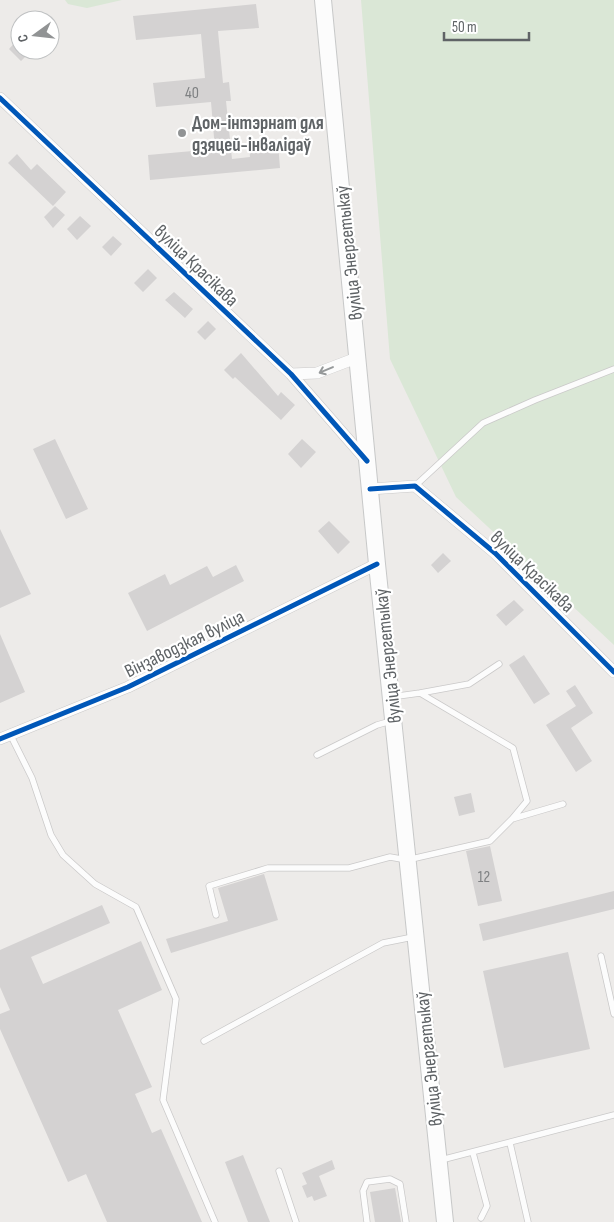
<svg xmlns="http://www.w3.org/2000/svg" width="614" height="1222" font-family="'Sofia Sans Condensed',sans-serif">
  <rect width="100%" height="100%" fill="#edebe9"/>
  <path fill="#dae7d6" d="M 65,0 L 122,0 L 87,8 L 68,4 Z
    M 361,0 L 614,0 L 614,645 L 456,497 L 390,359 Z"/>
  <path fill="#d4d2d2" d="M 256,4 L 259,28 L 218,31 L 223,83 L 229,82 L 231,101 L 226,101 L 232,159 L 250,157 L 249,146 L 278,143 L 280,168 L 150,180 L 148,155 L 215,149 L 211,102 L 156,107 L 153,83 L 205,78 L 201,34 L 136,40 L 133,16 Z
    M 20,37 L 20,50 L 32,50 L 21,61 L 9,49 Z
    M 17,154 L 31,170 L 37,164 L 66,192 L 53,206 L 8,163 Z
    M 55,206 L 65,215 L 53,228 L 44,217 Z
    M 80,216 L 91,226 L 77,240 L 67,229 Z
    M 113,236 L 122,244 L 111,256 L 102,247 Z
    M 148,269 L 157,278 L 143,292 L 134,283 Z
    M 174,292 L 193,309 L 185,318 L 165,300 Z
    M 208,321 L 216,329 L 205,340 L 197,332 Z
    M 241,353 L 278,396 L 281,392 L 295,405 L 281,420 L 235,377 L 233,379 L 224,370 Z
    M 55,439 L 88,509 L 66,519 L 33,449 Z
    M 302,439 L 316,452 L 301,468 L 288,454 Z
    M 329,521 L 350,542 L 338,554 L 318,531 Z
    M 0,529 L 31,594 L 0,608 Z
    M 443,553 L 451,561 L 438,573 L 431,565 Z
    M 236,565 L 244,581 L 147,631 L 128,593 L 165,574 L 170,585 L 207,566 L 213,577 Z
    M 514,600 L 524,610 L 506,626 L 496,615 Z
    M 0,634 L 25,692 L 0,703 Z
    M 524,655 L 550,694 L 534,704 L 509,665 Z
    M 575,685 L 593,713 L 571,728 L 592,761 L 576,772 L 546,725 L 576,706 L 566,691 Z
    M 471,793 L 475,812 L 459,816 L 454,797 Z
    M 490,846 L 502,901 L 478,906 L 466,851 Z
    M 264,874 L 278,920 L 171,953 L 166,939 L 228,921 L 218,888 Z
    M 614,891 L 614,909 L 483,941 L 479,924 Z
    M 102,905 L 110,923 L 31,957 L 43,984 L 141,941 L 162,990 L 118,1010 L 152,1087 L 135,1094 L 152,1133 L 161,1129 L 202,1222 L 107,1222 L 86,1174 L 68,1182 L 0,1029 L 0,1014 L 10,1010 L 0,987 L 0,950 Z
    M 568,952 L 590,1049 L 504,1068 L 483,971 Z
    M 243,1155 L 270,1222 L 248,1222 L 225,1162 Z
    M 332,1160 L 335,1169 L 319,1176 L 327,1196 L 314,1201 L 312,1196 L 307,1198 L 302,1186 L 307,1184 L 302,1173 Z
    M 395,1188 L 401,1222 L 375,1222 L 370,1192 Z"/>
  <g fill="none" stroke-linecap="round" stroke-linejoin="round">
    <g stroke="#cac9c9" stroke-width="7">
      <path id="service" d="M 415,486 L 483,423 L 535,400 L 614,369
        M 420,693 L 469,684 L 499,664
        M 391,697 L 420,693 L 513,748 L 527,801 L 512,819
        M 11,736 L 32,778 L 51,835 L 63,855 L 95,884 L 136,907 L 176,999 L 163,1100 L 215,1222
        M 317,755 L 377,725 L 391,721
        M 216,915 L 209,886 L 268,868 L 349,868 L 390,857 L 407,860 L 490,841 L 512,819 L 563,804
        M 601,956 L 614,1014
        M 204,1041 L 383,943 L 413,937
        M 510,1143 L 528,1222
        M 473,1153 L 487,1206 L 481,1218
        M 441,1160 L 614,1115
        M 279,1171 L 296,1222
        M 367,1222 L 363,1191 L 367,1182 L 390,1179 L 400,1184 L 406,1222"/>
    </g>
    <g stroke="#cac9c9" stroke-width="12">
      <path id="minor" d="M 0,98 L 291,374 L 367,461
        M 291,374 L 317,373 L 359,357
        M 370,489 L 415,486 L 495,553 L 614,672
        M 0,739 L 128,687 L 377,564"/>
    </g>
    <g stroke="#c7c8c8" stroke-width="18">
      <path id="secondary" d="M 323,0 L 377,564 L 445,1222"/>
    </g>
    <use href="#service" stroke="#fcfcfc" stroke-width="5.5"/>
    <use href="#minor" stroke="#fcfcfc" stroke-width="11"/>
    <use href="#secondary" stroke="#fcfcfc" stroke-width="16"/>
    <g stroke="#fff" stroke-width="8">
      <path id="cycleway" d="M 0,98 L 291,374 L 367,461
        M 370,489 L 415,486 L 495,553 L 614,672
        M 0,739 L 128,687 L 377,564"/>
    </g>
    <use href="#cycleway" stroke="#0057b8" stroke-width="5"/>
  </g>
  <defs><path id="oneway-shaft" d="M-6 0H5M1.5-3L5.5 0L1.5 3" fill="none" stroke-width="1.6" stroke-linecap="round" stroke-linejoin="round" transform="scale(1.25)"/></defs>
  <use stroke="#96999a" href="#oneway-shaft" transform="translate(326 370) rotate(157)"/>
  <circle fill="#919394" stroke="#fff" stroke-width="2" cx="182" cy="133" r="5"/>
  <g text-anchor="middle" stroke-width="4.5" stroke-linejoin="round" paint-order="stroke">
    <g font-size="16" fill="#7e8082">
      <text x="192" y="98">40</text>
      <text x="484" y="882">12</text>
    </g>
    <g font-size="19" font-weight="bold" fill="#5f6366" stroke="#fff" text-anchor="start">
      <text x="192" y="129">Дом-інтэрнат для<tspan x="192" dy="22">дзяцей-інвалідаў</tspan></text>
    </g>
    <g font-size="19" fill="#5f6366" stroke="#fff">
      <text transform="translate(348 253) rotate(-96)" y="7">вуліца Энергетыкаў</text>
      <text transform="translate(197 265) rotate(44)" y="7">вуліца Красікава</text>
      <text transform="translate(533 571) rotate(44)" y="7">вуліца Красікава</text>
      <text transform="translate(184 643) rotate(-26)" y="7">Вінзаводзкая вуліца</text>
      <text transform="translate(387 656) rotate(-96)" y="7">вуліца Энергетыкаў</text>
      <text transform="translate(428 1059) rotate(-96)" y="7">вуліца Энергетыкаў</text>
    </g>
  </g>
  <g transform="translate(35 35) rotate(255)"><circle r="24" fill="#ffffff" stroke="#bfc1c2"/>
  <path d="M0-4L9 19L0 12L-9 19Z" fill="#919394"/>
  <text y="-8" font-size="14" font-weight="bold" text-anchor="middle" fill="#5f6366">С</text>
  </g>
  <path d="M444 32v8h85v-8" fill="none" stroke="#5f6366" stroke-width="2.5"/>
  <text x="452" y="32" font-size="15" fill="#5f6366" stroke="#ffffff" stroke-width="4" paint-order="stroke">50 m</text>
</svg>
